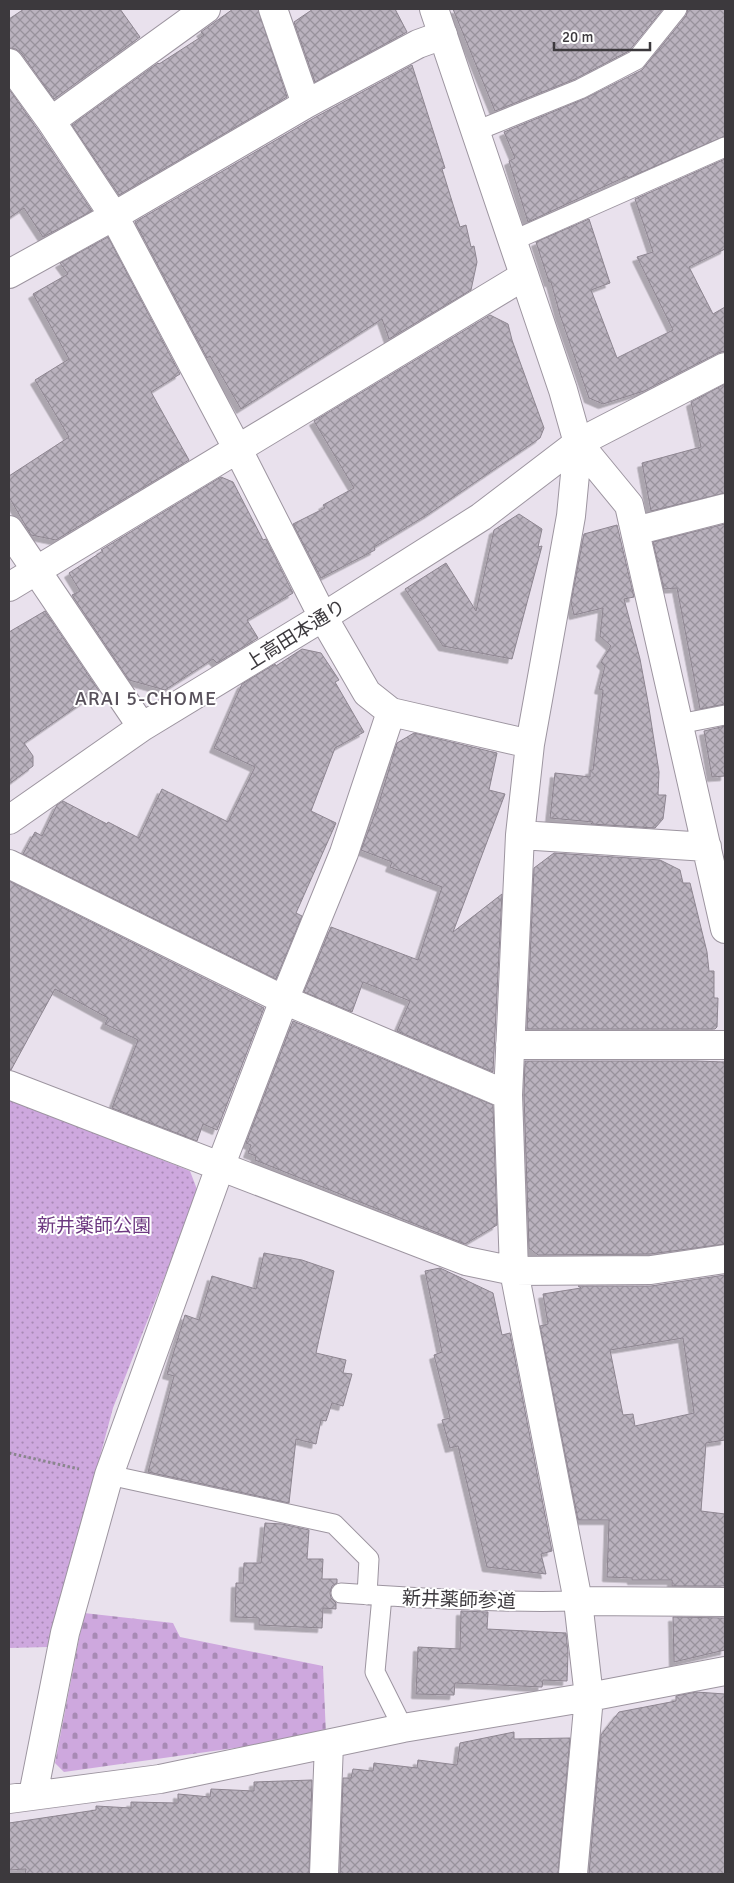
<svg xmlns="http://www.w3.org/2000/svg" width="734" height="1883" font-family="Signika,'Noto Sans JP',sans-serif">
  <defs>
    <pattern id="cemetery-stones" width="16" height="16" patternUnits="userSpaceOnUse" patternTransform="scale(1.25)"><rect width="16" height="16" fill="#cea8de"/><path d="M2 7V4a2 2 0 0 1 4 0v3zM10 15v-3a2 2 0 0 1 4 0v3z" fill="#a88ab5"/></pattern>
    <pattern id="park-dots" width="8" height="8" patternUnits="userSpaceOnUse" patternTransform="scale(1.25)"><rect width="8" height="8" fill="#cea8de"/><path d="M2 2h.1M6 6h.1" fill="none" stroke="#a88ab5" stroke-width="1.8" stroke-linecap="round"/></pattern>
    <pattern id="building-cross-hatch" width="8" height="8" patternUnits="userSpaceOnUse" patternTransform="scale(1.25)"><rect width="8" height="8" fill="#bab2be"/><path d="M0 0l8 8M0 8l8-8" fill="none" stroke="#98929c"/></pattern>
    <filter id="shadow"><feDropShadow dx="-4.5" dy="4.5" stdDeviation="0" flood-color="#0004"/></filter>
  </defs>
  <rect width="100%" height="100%" fill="#e9e1ed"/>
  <path fill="url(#cemetery-stones)" d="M 84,1613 L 173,1623 L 180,1637 L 323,1666 L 326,1735 L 64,1772 L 55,1763 Z"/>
  <path fill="url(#park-dots)" d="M 9,1099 L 190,1171 L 198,1192 L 113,1408 L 49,1647 L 9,1648 Z"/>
  <path fill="url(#building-cross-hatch)" stroke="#8d8590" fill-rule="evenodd" filter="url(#shadow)" d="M 24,9 L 120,9 L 140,37 L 54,99 L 22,54 L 16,49 L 9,48 L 9,19 Z
    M 233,9 L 258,9 L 287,97 L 119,195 L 72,125 L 158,63 L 159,64 L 204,35 L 201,32 Z
    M 313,9 L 395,9 L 407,32 L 315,82 L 294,22 Z
    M 453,9 L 663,9 L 629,51 L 575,79 L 495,111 Z
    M 688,9 L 725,9 L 725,136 L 628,178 L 627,176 L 528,222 L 509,161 L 515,158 L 504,132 L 584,99 L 642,70 L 686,16 Z
    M 412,65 L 445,168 L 442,169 L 460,227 L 466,225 L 471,247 L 474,246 L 477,262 L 471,290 L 389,339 L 382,319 L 241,409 L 210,356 L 207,358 L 135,222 L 314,118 Z
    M 9,89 L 38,130 L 92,211 L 43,237 L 24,208 L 9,218 Z
    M 725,159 L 725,249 L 689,267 L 713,314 L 725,307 L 725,351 L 718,353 L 644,391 L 603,404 L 589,398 L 560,315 L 551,282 L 549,282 L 536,242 L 589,219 L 610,283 L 591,290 L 617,358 L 673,330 L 637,257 L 653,252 L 635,199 Z
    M 108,237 L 180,374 L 151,392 L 189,460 L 56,540 L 31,535 L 9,497 L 9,476 L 69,437 L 35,380 L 69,359 L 33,294 L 68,274 L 60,263 Z
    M 490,315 L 508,324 L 512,340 L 544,428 L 540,438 L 430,513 L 374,547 L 375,550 L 321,578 L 293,524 L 325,508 L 323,505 L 354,488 L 314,421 Z
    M 725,384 L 725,493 L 651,511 L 642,463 L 701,447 L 691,402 Z
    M 221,477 L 233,482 L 263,540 L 266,539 L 293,593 L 247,620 L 258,638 L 217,663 L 213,659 L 165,690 L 129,680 L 72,595 L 80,591 L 69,573 L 103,551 L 101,550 Z
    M 519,514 L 542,529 L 538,547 L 542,546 L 512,659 L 443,646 L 405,589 L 446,563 L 476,611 L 494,530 Z
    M 725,524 L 725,704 L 700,709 L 677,588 L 664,589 L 653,542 Z
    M 617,525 L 634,597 L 624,599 L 640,659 L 648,702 L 659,772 L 658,795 L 666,795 L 663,819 L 655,828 L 591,824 L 593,822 L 550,818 L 555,773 L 590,777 L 590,770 L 593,770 L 603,690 L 599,689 L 605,666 L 601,662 L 611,646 L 600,636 L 603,608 L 574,615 L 571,602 L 584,534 Z
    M 45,611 L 99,691 L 24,743 L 33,756 L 33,766 L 9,784 L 9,632 Z
    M 302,649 L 321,653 L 339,680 L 335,682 L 364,732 L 335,748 L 311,811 L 336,823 L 296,913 L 302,916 L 276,979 L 23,854 L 35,832 L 42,836 L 57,805 L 63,801 L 107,824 L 108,822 L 139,838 L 162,789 L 228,822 L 255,767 L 214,748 L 242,684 L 275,664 L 276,666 Z
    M 725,726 L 725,776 L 712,777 L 704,731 Z
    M 414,733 L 497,753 L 489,790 L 505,794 L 453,932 L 502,894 L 493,1072 L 397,1031 L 410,1001 L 363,982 L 352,1012 L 304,992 L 331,927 L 418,960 L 442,887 L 390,867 L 392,862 L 361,850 L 378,806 L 397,743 Z
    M 554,853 L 660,860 L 680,870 L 683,883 L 690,883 L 707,952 L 709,971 L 714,971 L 714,998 L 718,998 L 717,1027 L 715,1029 L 527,1029 L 534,868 Z
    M 9,881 L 264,1008 L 217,1130 L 203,1124 L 197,1141 L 112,1108 L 138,1040 L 105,1024 L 108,1018 L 55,989 L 11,1070 L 9,1070 Z
    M 293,1021 L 493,1105 L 497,1225 L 465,1244 L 255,1160 L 256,1156 L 248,1153 L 251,1145 L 246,1143 Z
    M 525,1061 L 696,1061 L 725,1062 L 725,1244 L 650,1254 L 538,1255 L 529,1248 L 524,1095 Z
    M 264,1253 L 302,1260 L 334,1271 L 316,1353 L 346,1360 L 343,1373 L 352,1374 L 343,1406 L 332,1403 L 326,1421 L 321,1420 L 316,1444 L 296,1439 L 289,1503 L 148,1472 L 174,1376 L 167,1374 L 185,1315 L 199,1320 L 212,1276 L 256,1289 Z
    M 440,1268 L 493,1293 L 502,1335 L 510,1333 L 552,1551 L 541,1554 L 546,1574 L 487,1567 L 458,1446 L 450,1448 L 442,1420 L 450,1418 L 434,1355 L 442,1352 L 425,1271 Z
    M 725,1275 L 725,1440 L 706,1443 L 701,1511 L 725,1514 L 725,1586 L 672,1586 L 672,1580 L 632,1580 L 632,1578 L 607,1577 L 609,1520 L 578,1520 L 540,1326 L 548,1324 L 543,1294 L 581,1288 L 578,1286 L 651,1286 ZM 683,1338 L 694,1413 L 635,1426 L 633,1414 L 623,1415 L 610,1350 Z
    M 265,1523 L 282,1524 L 309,1530 L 307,1559 L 323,1559 L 322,1579 L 337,1579 L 337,1583 L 332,1586 L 330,1593 L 331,1598 L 336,1603 L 336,1609 L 323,1608 L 322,1628 L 259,1625 L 259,1618 L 235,1617 L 236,1583 L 243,1583 L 244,1563 L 261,1563 Z
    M 461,1611 L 488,1612 L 487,1629 L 566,1633 L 568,1653 L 567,1681 L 543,1680 L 542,1687 L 455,1683 L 454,1695 L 416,1694 L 418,1647 L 460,1649 Z
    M 673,1617 L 725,1618 L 725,1650 L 674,1662 Z
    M 696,1692 L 725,1694 L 725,1874 L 589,1874 L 601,1735 L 619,1712 L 676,1701 L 676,1696 Z
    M 514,1732 L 514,1739 L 570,1738 L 558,1874 L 340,1874 L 343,1778 L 351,1778 L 353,1769 L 373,1771 L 374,1763 L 417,1768 L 418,1760 L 457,1765 L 460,1743 Z
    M 312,1780 L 309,1874 L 25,1874 L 26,1869 L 9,1870 L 9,1823 L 96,1810 L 96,1806 L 131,1808 L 131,1802 L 178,1803 L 178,1794 L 210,1797 L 211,1789 L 254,1791 L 254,1782 Z"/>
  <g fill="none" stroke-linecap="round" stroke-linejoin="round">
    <g stroke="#9d95a0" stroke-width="21">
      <path id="lane" d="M 476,131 L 580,89 L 636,60 L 677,9
        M 512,241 L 725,147
        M 679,724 L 725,715
        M 109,1475 L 334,1524 L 369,1559 L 367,1595
        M 341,1593 C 420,1598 499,1603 578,1601
        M 382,1596 L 375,1672 L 403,1728"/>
    </g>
    <g stroke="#9d95a0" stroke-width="30">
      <path id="street" d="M 273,9 L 306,104
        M 9,63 L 51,121 L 114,216 L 237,448 L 323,617 L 367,693 L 391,712 L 530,744
        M 51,121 L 206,9
        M 9,274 L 114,216 L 306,104 L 418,44 L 443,35
        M 578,443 L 629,505 L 725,929
        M 9,530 L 142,727
        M 635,531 L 725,508
        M 9,587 L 524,276
        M 9,820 L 142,727 L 323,617 L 481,517 L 578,443 L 725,367
        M 520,835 L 707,847
        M 9,864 L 284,1000 L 508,1095
        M 510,1045 L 725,1045
        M 9,1085 L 466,1261 L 514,1271 L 651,1270 L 725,1259
        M 578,1601 L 725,1602
        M 33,1795 L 65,1633 L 109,1475 L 220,1167 L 284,1000 L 344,853 L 391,712
        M 9,1799 L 160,1779 L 403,1728 L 589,1697 L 725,1671
        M 324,1874 L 329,1744
        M 573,1874 L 589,1697 L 578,1601 L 514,1271 L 508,1095 L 520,835 L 530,744 L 571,516 L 578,443"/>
    </g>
    <g stroke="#9d95a0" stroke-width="30">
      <path id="secondary" d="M 434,9 L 563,390 L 578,443"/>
    </g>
    <path stroke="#8b868e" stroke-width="3" stroke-dasharray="2.5 2.5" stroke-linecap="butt" d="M 9,1453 L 79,1469"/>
    <use href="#lane" stroke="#fff" stroke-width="19"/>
    <use href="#street" stroke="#fff" stroke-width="28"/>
    <use href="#secondary" stroke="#fff" stroke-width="28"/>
  </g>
  <g text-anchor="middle" stroke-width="4" stroke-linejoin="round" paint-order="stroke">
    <g font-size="19" fill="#3c393d" stroke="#fff">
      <text transform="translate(295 634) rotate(-32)" y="7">上高田本通り</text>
      <text transform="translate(459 1599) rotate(2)" y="7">新井薬師参道</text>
    </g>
    <g font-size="19" fill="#6d3981" stroke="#fff">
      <text x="94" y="1232">新井薬師公園</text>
    </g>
    <g font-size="20" letter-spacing="1" fill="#58515b" stroke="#fff">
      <text x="146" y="705">ARAI 5-CHOME</text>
    </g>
  </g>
  <rect width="734" height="1883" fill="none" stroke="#3c393d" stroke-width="20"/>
  <path d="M554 42v8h96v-8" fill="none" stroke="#3c393d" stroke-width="2.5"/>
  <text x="562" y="42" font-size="15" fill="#3c393d" stroke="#ffffff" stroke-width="4" paint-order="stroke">20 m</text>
</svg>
